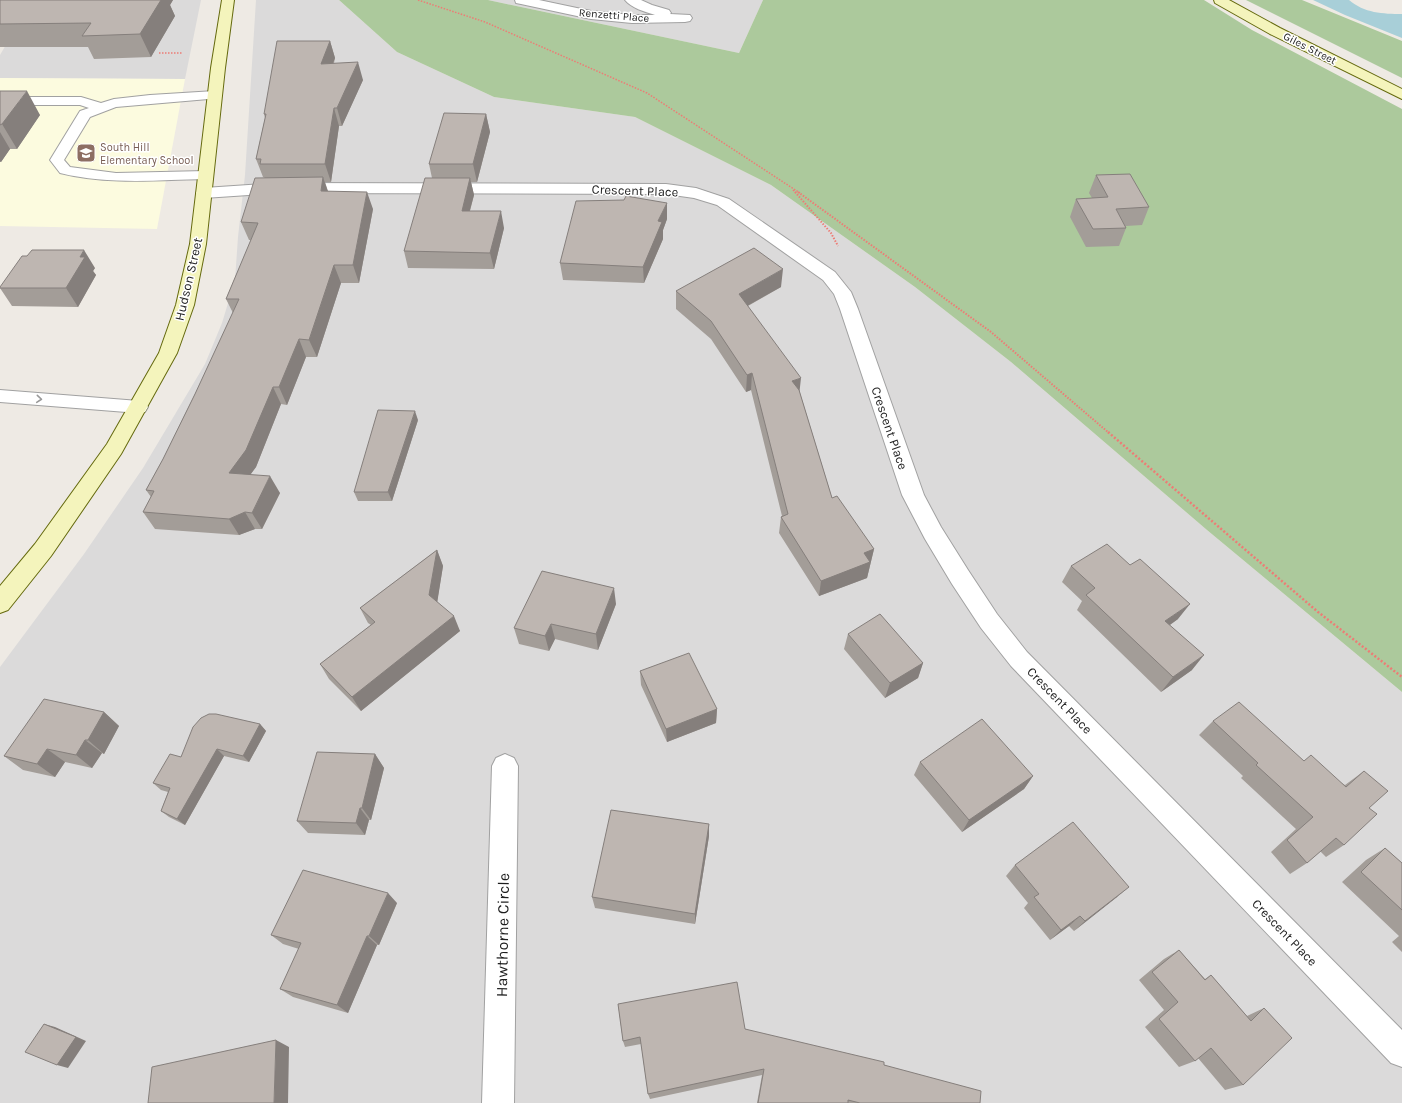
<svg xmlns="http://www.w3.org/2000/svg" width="1402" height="1103" font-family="Karla,sans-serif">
  <rect width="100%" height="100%" fill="#eeeae4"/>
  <path fill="#dbdada" d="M 0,0 L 201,0 L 185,79 L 0,78 L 0,55 L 17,26 Z
    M 256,0 L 339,0 L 397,52 L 494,97 L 635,117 L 771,185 L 915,287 L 1011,362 L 1207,530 L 1402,692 L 1402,1103 L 0,1103 L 0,667 L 84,554 L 143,468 L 205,364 L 222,323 L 235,280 L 238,237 L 245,175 Z
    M 488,0 L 763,0 L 739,53 Z"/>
  <path fill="#fcfbdf" d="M 0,78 L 185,79 L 157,229 L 0,226 Z"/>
  <path fill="#acc99c" d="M 339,0 L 488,0 L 739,53 L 763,0 L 1204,0 L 1252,30 L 1402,109 L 1402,692 L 1207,530 L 1011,362 L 915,287 L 771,185 L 635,117 L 494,97 L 397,52 Z
    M 1246,0 L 1302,0 L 1402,41 L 1402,78 Z"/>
  <path fill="#a8cfd8" d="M 1313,0 L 1349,0 C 1364,13 1383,14 1402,14 L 1402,38 L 1345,15 Z"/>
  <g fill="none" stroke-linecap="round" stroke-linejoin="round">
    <g stroke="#a1a1a1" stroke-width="2">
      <path id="lane" d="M 215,91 L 220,92 L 222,95 L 220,98 L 116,107 L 90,117 L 64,160 L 70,167 L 116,173 L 206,171 L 211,172 L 213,175 L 211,178 L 206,179 C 157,180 108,185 60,173 L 50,160 L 80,111 L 89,108 L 80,105 L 0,105 L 0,97 L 81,97 L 101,103 L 114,99 L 150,95 Z
        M 0,390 L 139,401 L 145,402 L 148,407 L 145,412 L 139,413 L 0,402 Z"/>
    </g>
    <g stroke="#a1a1a1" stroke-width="2">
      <path id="street" d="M 515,0 L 539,0 L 591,11 L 632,15 L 655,15 C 646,12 631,8 625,0 L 641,0 L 652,5 L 669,10 L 671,13 L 670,14 L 690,15 L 692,18 L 690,21 L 685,22 L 632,23 L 591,19 L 521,4 L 516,3 Z
        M 279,183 L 666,184 L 696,188 L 729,199 L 835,272 L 851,292 L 858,309 L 924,495 L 941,527 L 968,570 L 997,614 L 1027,652 L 1402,1030 L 1402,1067 L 1391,1063 L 1011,666 L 981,628 L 952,584 L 925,539 L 902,495 L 840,309 L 834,294 L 823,280 L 717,205 L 694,198 L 666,194 L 279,193 L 204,198 L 198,196 L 196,193 L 198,190 L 204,188 Z
        M 505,754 L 514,758 L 518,766 L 514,1103 L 482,1103 L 492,766 L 496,758 Z"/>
    </g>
    <g stroke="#656a0e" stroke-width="2">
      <path id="secondary" d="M 222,0 L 234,0 L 225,68 L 206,244 L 194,305 L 177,353 L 121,454 L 51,556 L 8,610 L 0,613 L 0,586 L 35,544 L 107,444 L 159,353 L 176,305 L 190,244 L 211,68 Z
        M 1214,0 L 1229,0 L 1280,28 L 1402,89 L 1402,99 L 1270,34 L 1215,3 Z"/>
    </g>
    <path stroke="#ed7c75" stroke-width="1.5" stroke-dasharray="1.5 1.5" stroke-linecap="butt" d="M 418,0 L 485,22 L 647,93 L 800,193
      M 159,53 L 183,53
      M 793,190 L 796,193"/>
    <path stroke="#ed7c75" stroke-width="2" stroke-dasharray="1.5 1.5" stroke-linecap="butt" d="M 795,192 L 831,233 L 838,246
      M 798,192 L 991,332 L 1109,433"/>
    <path stroke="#ed7c75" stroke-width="2.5" stroke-dasharray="2 2" stroke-linecap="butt" d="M 1108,432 L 1318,612 L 1402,677"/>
    <use href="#lane" fill="#fff" fill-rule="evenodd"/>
    <use href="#street" fill="#fff" fill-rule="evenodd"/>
    <use href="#secondary" fill="#f4f4bc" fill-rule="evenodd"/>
  </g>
  <path fill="#a39d98" d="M 0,0 L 173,0 L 170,5 L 175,16 L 151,57 L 94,59 L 88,47 L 0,47 Z
    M 330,41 L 335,58 L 334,63 L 363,80 L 342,126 L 339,126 L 331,182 L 325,182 L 328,191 L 373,209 L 359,283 L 341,283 L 317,357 L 306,357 L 287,405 L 281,404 L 256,467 L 250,475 L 280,493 L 262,529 L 255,529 L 239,535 L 155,529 L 143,512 L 151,497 L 146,490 L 163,459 L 195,394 L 233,313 L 226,299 L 251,240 L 249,240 L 241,222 L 265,178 L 263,177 L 256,159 L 265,118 L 264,114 Z
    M 0,91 L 40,115 L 17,149 L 10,149 L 1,162 L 0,162 Z
    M 486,114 L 490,132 L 477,182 L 471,182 L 474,195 L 470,211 L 504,228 L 494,269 L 408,268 L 404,251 L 432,178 L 429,164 Z
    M 1096,175 L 1149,207 L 1142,225 L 1126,226 L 1126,228 L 1119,246 L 1086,247 L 1070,217 L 1076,199 L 1092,198 L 1089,193 Z
    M 667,203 L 667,219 L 663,230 L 663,239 L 644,283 L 563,280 L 560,263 Z
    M 95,268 L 93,271 L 96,275 L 78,307 L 12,306 L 0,288 L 0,287 Z
    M 781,287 L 748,306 L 800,393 L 832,498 L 874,549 L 867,578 L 819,596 L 779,533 L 781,517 L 782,516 L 751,390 L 746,392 L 711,339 L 676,309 L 676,291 Z
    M 418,420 L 392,501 L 358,501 L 354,492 Z
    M 437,550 L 443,566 L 437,602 L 460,631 L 361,711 L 329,679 L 320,664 L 371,625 L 368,623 L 360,608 Z
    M 1071,566 L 1178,619 L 1170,625 L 1192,670 L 1161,692 L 1077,610 L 1082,601 L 1062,582 Z
    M 616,604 L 598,650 L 555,639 L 549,651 L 519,644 L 514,628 Z
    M 848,634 L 923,663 L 918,678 L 885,698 L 844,649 Z
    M 640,671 L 717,709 L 716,723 L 667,742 L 641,685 Z
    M 104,712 L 119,726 L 104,754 L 102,753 L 92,768 L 65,762 L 55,777 L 23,770 L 4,756 Z
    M 1213,721 L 1304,761 L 1345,785 L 1364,771 L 1344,845 L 1326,857 L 1320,851 L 1307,863 L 1290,874 L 1271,852 L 1296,829 L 1241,778 L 1243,776 L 1199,735 Z
    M 260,724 L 266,731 L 249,762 L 224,756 L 185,825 L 169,817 L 161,811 L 168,792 L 161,790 L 153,783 L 181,757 Z
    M 375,754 L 384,768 L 371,820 L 369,820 L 365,835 L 308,833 L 297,821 Z
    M 920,762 L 1033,776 L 1024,789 L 962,832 L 914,775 Z
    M 709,824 L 709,836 L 695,924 L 595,908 L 592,897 Z
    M 1385,848 L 1402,863 L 1402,952 L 1392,942 L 1399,936 L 1342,882 L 1366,860 Z
    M 1015,865 L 1117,897 L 1074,931 L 1069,926 L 1050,940 L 1024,908 L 1028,903 L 1006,876 Z
    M 397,903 L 379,945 L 377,945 L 348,1013 L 293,997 L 280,989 L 299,949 L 283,944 L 271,935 Z
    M 1179,950 L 1205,979 L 1211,975 L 1247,1016 L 1264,1008 L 1243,1085 L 1225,1090 L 1198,1058 L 1195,1061 L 1179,1067 L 1145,1027 L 1164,1010 L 1139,980 L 1164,959 Z
    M 618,1004 L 745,1029 L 884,1065 L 980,1103 L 757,1103 L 762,1075 L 650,1099 L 648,1094 L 641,1044 L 625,1047 L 623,1041 Z"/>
  <path fill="#857f7c" d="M 159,0 L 173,0 L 170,5 L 175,16 L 151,57 L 140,34 Z
    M 330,41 L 335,58 L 326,81 L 321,64 Z
    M 358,62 L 363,80 L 342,126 L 337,108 Z
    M 27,91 L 40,115 L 17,149 L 2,124 Z
    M 334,108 L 339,126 L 331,182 L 325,164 Z
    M 486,114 L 490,132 L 477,182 L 473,164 Z
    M 0,132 L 10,149 L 1,162 L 0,161 Z
    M 323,177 L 329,195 L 321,191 Z
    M 470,178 L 474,195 L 465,228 L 462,211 Z
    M 367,192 L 373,209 L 359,283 L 353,265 Z
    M 667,203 L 667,219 L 663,230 L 663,239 L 644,283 L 643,267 L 658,221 Z
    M 501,211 L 504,228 L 494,269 L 490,253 Z
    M 84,250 L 95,268 L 93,271 L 96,275 L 78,307 L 66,288 L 80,257 Z
    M 334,265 L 341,283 L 317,357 L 309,340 Z
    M 783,269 L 781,287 L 738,311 L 739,294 Z
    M 299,339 L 306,357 L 287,405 L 279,387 Z
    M 752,373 L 751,390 L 746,392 L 747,375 Z
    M 801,378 L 799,396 L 792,381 Z
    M 273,387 L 281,404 L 256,467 L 239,490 L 229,473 Z
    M 415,411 L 418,420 L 392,501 L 388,492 Z
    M 270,476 L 280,493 L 262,529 L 252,513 Z
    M 245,512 L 255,529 L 239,535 L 229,519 Z
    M 874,549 L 867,578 L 819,596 L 821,581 L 864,553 Z
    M 437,550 L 443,566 L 436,610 L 429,595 Z
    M 614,588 L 616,604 L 598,650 L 596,634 Z
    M 1190,604 L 1178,619 L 1154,636 L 1165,621 Z
    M 454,616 L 460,631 L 361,711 L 352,697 Z
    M 551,624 L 555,639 L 549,651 L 545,636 Z
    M 1204,655 L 1192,670 L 1161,692 L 1173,677 Z
    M 923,663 L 918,678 L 885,698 L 890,683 Z
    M 717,709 L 716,723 L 667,742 L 666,729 Z
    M 104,712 L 119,726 L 104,754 L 88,740 Z
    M 260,724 L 266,731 L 249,762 L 243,756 Z
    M 85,740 L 102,753 L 92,768 L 76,755 Z
    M 47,749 L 65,762 L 55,777 L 37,764 Z
    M 217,749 L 224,756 L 185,825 L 177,819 Z
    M 375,754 L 384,768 L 371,820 L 362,808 Z
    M 1033,776 L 1024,789 L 962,832 L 969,820 Z
    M 360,808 L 369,820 L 365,835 L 356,823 Z
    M 709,824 L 709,836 L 695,924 L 695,914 Z
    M 1129,887 L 1117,897 L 1074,931 L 1085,921 Z
    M 388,893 L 397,903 L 379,945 L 369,936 Z
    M 1080,916 L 1069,926 L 1050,940 L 1061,930 Z
    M 367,936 L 377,945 L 348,1013 L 337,1005 Z
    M 44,1024 L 55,1027 L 86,1041 L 68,1068 L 57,1065 Z
    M 276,1040 L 289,1047 L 288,1103 L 274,1103 Z"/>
  <path fill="#beb6b1" stroke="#857f7c" d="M 0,0 L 161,0 L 140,34 L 82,36 L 91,23 L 0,24 Z
    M 277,41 L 330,41 L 321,64 L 358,62 L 337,108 L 334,108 L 325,164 L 260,164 L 261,159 L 256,159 L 266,114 L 264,114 Z
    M 0,91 L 27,91 L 2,124 L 0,125 Z
    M 444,113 L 486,114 L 473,164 L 429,164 Z
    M 1130,174 L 1149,207 L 1116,209 L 1126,228 L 1093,229 L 1076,199 L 1108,197 L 1096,175 Z
    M 323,177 L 321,191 L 367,192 L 353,265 L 334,265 L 309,340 L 299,339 L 279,387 L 273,387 L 246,450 L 229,473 L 270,476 L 252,513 L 245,512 L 229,519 L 143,512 L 154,491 L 146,490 L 163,459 L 195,394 L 239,299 L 226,299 L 258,223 L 241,222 L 255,178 Z
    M 425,178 L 470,178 L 462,211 L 501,211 L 490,253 L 404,251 Z
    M 626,196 L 667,203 L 658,221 L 662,222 L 643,267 L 560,263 L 576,201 L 624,200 Z
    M 754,248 L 783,269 L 739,294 L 801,378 L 792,381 L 799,390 L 832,498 L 837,496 L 874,549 L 864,553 L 870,562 L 821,581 L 781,517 L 788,514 L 752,373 L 747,375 L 711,321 L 676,291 Z
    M 32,250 L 84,250 L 80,257 L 85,257 L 66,288 L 0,288 L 0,287 L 22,256 L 27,256 Z
    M 378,410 L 415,411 L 388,492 L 354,492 Z
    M 1107,544 L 1130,565 L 1140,559 L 1190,604 L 1165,621 L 1204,655 L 1173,677 L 1086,595 L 1095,588 L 1071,566 Z
    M 437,550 L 429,595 L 454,616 L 352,697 L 320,664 L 375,622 L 360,608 Z
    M 542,571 L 614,588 L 596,634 L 551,624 L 545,636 L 514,628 Z
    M 880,614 L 923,663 L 890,683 L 848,634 Z
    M 689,653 L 717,709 L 666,729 L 640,671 Z
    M 44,699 L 104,712 L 88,740 L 85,740 L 76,755 L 47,749 L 37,764 L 4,756 Z
    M 1239,702 L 1304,761 L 1311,755 L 1346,787 L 1364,771 L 1388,791 L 1369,808 L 1377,814 L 1344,845 L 1336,838 L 1307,863 L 1287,840 L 1313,817 L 1256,765 L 1258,763 L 1213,721 Z
    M 209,714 L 216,714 L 260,724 L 243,756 L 217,749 L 177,819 L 161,811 L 170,788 L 153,783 L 170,754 L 181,757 L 193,727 L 201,718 Z
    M 982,719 L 1033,776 L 969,820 L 920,762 Z
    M 317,752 L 375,754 L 362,808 L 360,808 L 356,823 L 297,821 Z
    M 611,810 L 709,824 L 695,914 L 592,897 Z
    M 1073,822 L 1129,887 L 1085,921 L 1080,916 L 1061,930 L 1034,897 L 1039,894 L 1015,865 Z
    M 1385,848 L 1402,863 L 1402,910 L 1361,872 Z
    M 303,870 L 388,893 L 369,936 L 367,936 L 337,1005 L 280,989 L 301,943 L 271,935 Z
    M 1179,950 L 1205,980 L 1211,975 L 1251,1021 L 1264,1008 L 1292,1038 L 1243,1085 L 1211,1048 L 1195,1061 L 1159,1019 L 1178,1002 L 1152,972 Z
    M 737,982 L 745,1029 L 884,1062 L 884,1065 L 981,1091 L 980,1103 L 860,1103 L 848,1100 L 848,1103 L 758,1103 L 764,1069 L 648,1094 L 640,1037 L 623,1041 L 618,1004 Z
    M 44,1024 L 76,1037 L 57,1065 L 25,1052 Z
    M 276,1040 L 274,1103 L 148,1103 L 152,1067 Z"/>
  <defs><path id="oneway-chevron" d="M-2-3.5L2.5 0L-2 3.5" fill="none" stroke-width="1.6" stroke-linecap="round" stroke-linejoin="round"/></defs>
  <use stroke="#999" href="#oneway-chevron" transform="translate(39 399) rotate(5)"/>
  <defs>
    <g id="school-square" transform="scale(1)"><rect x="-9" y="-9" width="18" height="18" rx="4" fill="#8d6e63" stroke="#fff"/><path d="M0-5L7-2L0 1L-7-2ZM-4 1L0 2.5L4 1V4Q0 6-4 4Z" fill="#fff"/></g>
  </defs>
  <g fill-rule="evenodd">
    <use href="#school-square" x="86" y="153"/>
  </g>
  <g text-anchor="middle" stroke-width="3" stroke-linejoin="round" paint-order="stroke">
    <g font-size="11" fill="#1d1d1d" stroke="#fff">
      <text transform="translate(614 15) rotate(5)" y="4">Renzetti Place</text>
      <text transform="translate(1310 48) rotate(27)" y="4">Giles Street</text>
    </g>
    <g font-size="11" fill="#785e54" stroke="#fff" text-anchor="start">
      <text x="100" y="151">South Hill<tspan x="100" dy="13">Elementary School</tspan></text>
    </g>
    <g font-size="13" fill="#1d1d1d" stroke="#fff">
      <text transform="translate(635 190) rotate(2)" y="5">Crescent Place</text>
      <text transform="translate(188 279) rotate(-77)" y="5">Hudson Street</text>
      <text transform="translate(890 428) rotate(71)" y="5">Crescent Place</text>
      <text transform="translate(1060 700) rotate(46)" y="5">Crescent Place</text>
      <text transform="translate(1285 932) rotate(46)" y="5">Crescent Place</text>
    </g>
    <g font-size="16" fill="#1d1d1d" stroke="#fff">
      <text transform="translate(502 935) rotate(-89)" y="6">Hawthorne Circle</text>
    </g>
  </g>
</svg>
